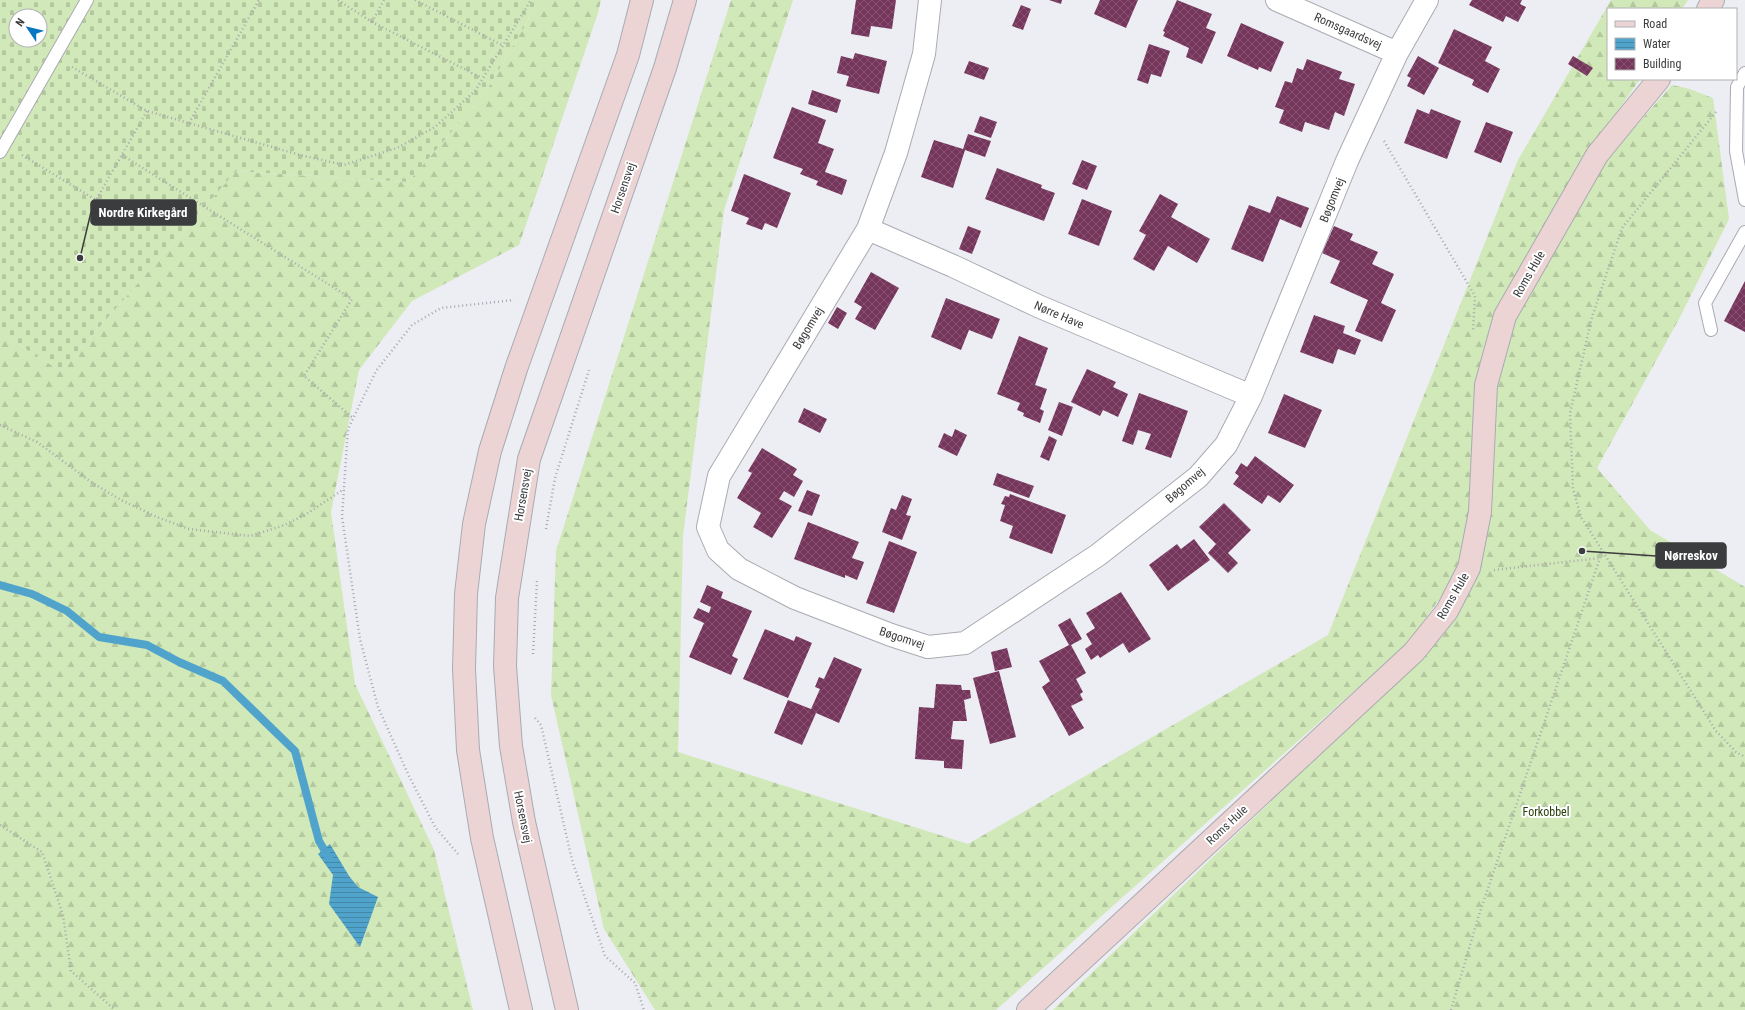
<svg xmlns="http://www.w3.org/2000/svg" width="1745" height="1010" font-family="'Roboto Condensed',sans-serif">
  <defs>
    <pattern id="forest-firs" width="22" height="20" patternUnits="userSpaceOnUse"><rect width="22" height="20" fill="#d1e8b8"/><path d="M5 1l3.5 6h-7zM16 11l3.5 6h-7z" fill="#b4c89f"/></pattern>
    <pattern id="cemetery-stones" width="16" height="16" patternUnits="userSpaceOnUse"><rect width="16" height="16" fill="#d1e8b8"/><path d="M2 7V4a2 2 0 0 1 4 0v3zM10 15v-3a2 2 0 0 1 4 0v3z" fill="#b4c89f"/></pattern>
    <pattern id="water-rules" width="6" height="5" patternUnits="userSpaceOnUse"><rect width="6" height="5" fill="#50a4cc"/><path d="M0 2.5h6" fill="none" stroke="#4487a7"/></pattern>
    <pattern id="building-cross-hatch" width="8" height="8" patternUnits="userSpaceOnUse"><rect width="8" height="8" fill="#76365c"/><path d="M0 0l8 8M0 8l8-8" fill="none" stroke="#865271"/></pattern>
  </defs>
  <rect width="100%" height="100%" fill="#eceef4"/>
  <path fill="url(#forest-firs)" d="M 540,0 L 601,0 L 598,13 L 519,245 L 412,301 L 359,370 L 331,512 L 355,684 L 434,850 L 473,1010 L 0,1010 L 0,333 L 61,371 L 236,171 L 408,182 L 485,93 Z
    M 731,0 L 793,0 L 724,210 L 683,536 L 678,752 L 968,844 L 1328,635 L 1518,160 L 1611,0 L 1688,0 L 1682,9 L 1608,9 L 1608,79 L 1640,79 L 1586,157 L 1490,327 L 1480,384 L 1475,501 L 1462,568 L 1407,644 L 996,1010 L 655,1010 L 604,929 L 551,695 L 556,551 Z
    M 1672,85 L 1690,89 L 1713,98 L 1729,219 L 1679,319 L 1597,468 L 1650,530 L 1745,587 L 1745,1010 L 1053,1010 L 1424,655 L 1476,571 L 1492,383 L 1511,322 L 1606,160 Z"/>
  <path fill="url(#cemetery-stones)" fill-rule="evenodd" d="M 0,0 L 540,0 L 485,93 L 408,182 L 236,171 L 61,371 L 0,333 ZM 16,16 L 40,16 L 40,40 L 16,40 Z"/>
  <path fill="url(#water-rules)" d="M 330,844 L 349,876 L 358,887 L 378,897 L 360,947 L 329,904 L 333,875 L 318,854 Z"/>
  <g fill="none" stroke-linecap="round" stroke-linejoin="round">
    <path stroke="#50a4cc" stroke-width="8" d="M 0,585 L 32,594 L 67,611 L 99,637 L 147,645 L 179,662 L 223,681 L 295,751 L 319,841 L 329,858"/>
  </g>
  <path fill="url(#building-cross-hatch)" d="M 856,0 L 896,0 L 892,29 L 871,26 L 869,37 L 851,34 Z
    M 1049,0 L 1062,0 L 1061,4 Z
    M 1100,0 L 1138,0 L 1126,28 L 1094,14 Z
    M 1177,0 L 1212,14 L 1206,28 L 1216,32 L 1202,64 L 1186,57 L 1189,48 L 1163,36 L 1165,32 L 1163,31 Z
    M 1472,0 L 1522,0 L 1520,4 L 1526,7 L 1518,22 L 1506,16 L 1503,22 L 1469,5 Z
    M 1021,5 L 1031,9 L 1023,30 L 1012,26 Z
    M 1241,23 L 1284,42 L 1271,72 L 1259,67 L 1258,70 L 1227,56 Z
    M 1454,29 L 1492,47 L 1485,61 L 1500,69 L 1488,93 L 1472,85 L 1474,80 L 1438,63 Z
    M 1149,44 L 1170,51 L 1161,77 L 1151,74 L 1148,84 L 1137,80 Z
    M 855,53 L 887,61 L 879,94 L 846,86 L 849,76 L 837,73 L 841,56 L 853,59 Z
    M 1418,56 L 1439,68 L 1424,95 L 1407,86 L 1411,78 L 1407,76 Z
    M 1573,56 L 1593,68 L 1587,76 L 1568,64 Z
    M 1307,59 L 1342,72 L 1339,79 L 1355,84 L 1344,116 L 1335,112 L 1329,130 L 1305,122 L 1302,132 L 1279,123 L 1284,110 L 1275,107 L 1285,81 L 1292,83 L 1297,68 L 1303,70 Z
    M 969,61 L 989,68 L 984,80 L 964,73 Z
    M 812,90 L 841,100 L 837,113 L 808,104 Z
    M 792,107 L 826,120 L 818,143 L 834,149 L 825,172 L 847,180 L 842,195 L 816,185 L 818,181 L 800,174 L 803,169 L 773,158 Z
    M 1417,109 L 1429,114 L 1431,109 L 1461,121 L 1447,159 L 1404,143 Z
    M 980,116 L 997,122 L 991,138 L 974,132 Z
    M 1486,122 L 1513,132 L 1501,163 L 1474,152 Z
    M 968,134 L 991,141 L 985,157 L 965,150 L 953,188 L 921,177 L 934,140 L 963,149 Z
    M 1082,160 L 1097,166 L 1087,190 L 1072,184 Z
    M 997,168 L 1042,185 L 1041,188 L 1055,193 L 1044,221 L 985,199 Z
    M 744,174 L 791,193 L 777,228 L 765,223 L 762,230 L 746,224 L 749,218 L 731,211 Z
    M 1160,194 L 1178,204 L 1171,217 L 1210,239 L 1197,263 L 1168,246 L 1154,271 L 1133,259 L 1146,235 L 1139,231 Z
    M 1277,196 L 1309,208 L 1301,228 L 1280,219 L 1263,262 L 1231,249 L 1249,205 L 1270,213 Z
    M 1082,199 L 1112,211 L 1099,246 L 1068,234 Z
    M 968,226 L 981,231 L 972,254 L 959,249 Z
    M 1334,226 L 1353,234 L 1350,240 L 1378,252 L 1372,264 L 1394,274 L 1381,303 L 1396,310 L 1382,342 L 1355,331 L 1368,300 L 1330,283 L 1340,261 L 1322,253 Z
    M 871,272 L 899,288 L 875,330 L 855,319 L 862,307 L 854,302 Z
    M 1745,281 L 1745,332 L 1724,321 Z
    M 946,298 L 1000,319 L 992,339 L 969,330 L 961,350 L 931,337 Z
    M 837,307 L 847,313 L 838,329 L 828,323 Z
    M 1314,315 L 1345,326 L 1343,333 L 1361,340 L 1355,355 L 1338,349 L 1333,364 L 1300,352 Z
    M 1019,336 L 1048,348 L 1035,385 L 1047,389 L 1040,409 L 1044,411 L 1040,423 L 1023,416 L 1024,413 L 1017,410 L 1020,403 L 997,394 Z
    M 1087,369 L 1116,382 L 1113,387 L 1128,394 L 1118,417 L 1103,410 L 1100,416 L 1071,402 Z
    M 1139,393 L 1188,411 L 1171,458 L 1145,449 L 1151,434 L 1138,430 L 1133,445 L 1122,441 Z
    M 1284,394 L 1322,410 L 1305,448 L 1268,433 Z
    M 1059,402 L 1073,407 L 1062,436 L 1048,430 Z
    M 804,408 L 827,419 L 820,433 L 798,422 Z
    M 955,429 L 967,435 L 957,456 L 938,447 L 944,433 L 952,437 Z
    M 1049,436 L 1057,440 L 1049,461 L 1040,457 Z
    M 762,448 L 797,469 L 793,475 L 803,481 L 794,497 L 784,491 L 779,499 L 792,506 L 772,538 L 753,527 L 761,513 L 737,498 L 752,473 L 748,471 Z
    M 1255,456 L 1294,485 L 1280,503 L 1268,495 L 1262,504 L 1233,484 L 1239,476 L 1235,473 L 1241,463 L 1247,467 Z
    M 997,473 L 1034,486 L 1029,498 L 993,485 Z
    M 807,490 L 820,495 L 812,516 L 798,511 Z
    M 1010,494 L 1066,515 L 1052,554 L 1009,538 L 1013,526 L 1000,521 L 1005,505 L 1001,504 L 1005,496 L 1009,497 Z
    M 902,495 L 912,499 L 906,515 L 911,516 L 902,540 L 882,532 L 891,508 L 896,510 Z
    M 1224,503 L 1251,530 L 1228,553 L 1238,563 L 1228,573 L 1208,553 L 1216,544 L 1199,527 Z
    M 808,522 L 859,542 L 852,558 L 864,562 L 857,580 L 845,575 L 845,578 L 794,559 Z
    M 1194,539 L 1210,560 L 1168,591 L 1149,565 L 1177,544 L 1181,549 Z
    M 889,541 L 917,552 L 894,613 L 866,603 Z
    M 707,585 L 723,592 L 721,598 L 752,611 L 732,656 L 738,659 L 731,675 L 689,657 L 704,623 L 693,618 L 698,608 L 709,613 L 711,607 L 700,602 Z
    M 1121,592 L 1151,639 L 1129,653 L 1123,643 L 1100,658 L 1098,655 L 1091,660 L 1085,649 L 1092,644 L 1086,634 L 1095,628 L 1086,613 Z
    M 1070,618 L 1082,639 L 1071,645 L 1086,673 L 1076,679 L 1083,692 L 1080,694 L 1083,700 L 1071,706 L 1084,728 L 1069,736 L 1042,687 L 1050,681 L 1039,661 L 1069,645 L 1058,625 Z
    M 765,629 L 794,641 L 796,636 L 812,643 L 788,698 L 743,679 Z
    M 1007,648 L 1012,667 L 995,671 L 991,652 Z
    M 834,657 L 862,669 L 839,723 L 816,713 L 802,745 L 774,733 L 788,700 L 811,709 L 820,689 L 815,687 L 819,677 L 824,679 Z
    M 999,671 L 1016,737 L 990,744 L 973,678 Z
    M 936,684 L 961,685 L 962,690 L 970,690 L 971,698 L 964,700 L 967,721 L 953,721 L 951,739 L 964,740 L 962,769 L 944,768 L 944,761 L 915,759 L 919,707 L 934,708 Z"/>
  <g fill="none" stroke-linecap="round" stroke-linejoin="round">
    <g stroke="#a9abb2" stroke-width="14">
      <path id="lane" d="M 1745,73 L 1737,87 L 1736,151 L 1745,200
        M 0,152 L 87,0
        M 1711,330 L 1705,303 L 1745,232"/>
    </g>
    <g stroke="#a9abb2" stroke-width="24">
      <path id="street" d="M 930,0 L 924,54 L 896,153 L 868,229 L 719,476 L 708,527 L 718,550 L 739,569 L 795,598 L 891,635 L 928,647 L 965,643 L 1098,555 L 1198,477 L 1226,445 L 1251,396 L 1347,161 L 1397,53 L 1427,0
        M 1277,0 L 1397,53
        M 868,229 L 953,266 L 1038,306 L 1251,396"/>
    </g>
    <g stroke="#a9abb2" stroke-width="24">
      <path id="secondary" d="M 1708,9 L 1713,0
        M 521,1010 L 482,838 L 468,750 L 464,669 L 466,594 L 474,524 L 490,451 L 516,369 L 628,55 L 642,0
        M 567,1010 L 524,822 L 511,746 L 505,666 L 507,598 L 529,459 L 665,68 L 685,0
        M 1028,1010 L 1414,652 L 1447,611 L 1469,568 L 1480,512 L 1486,385 L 1505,316 L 1597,155 L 1659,79"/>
    </g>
    <path stroke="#a7a8ad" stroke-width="2.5" stroke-dasharray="1 3" stroke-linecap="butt" d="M 338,0 L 372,22 L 482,78
      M 415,0 L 502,45
      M 372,22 L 384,0
      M 72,67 L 147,111 L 300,155 L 344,165 L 397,148 L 435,127 L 475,91 L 531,0
      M 1716,112 L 1622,228 L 1592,317 L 1570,413 L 1573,489 L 1581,517 L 1716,731 L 1736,752 L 1745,757
      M 189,123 L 259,0
      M 1384,141 L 1475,296 L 1473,331
      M 22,155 L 96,200 L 147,111
      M 122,155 L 352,299 L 304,376 L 353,418
      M 0,425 L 37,442 L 91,482 L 121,500 L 157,517 L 189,529 L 250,536 L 282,526 L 305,515 L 344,489
      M 546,529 L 555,478 L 589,370
      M 1494,570 L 1600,558
      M 533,654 L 537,581
      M 535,718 L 541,725 L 572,860 L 605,956 L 635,983 L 644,1010
      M 0,825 L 42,852 L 63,915 L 71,971 L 115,1010
      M 458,854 L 435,827 L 408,774 L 378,707 L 360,639 L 342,517 L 348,429 L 376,371 L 412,325 L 441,308 L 514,300
      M 1451,1010 L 1478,918 L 1602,552"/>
    <use href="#lane" stroke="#fff" stroke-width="12"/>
    <use href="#street" stroke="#fff" stroke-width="22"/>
    <use href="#secondary" stroke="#edd4d4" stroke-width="22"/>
  </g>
  <g text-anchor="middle" stroke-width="4" stroke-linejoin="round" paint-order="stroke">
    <g font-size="12" fill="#3b3c3e" stroke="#fff">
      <text transform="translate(1348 31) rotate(24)" y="4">Romsgaardsvej</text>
      <text transform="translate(623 188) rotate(-71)" y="4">Horsensvej</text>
      <text transform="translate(1332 200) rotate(-68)" y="4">Bøgomvej</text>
      <text transform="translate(1529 274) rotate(-60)" y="4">Roms Hule</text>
      <text transform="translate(1059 315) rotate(23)" y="4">Nørre Have</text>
      <text transform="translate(808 328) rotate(-59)" y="4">Bøgomvej</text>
      <text transform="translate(1185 485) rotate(-41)" y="4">Bøgomvej</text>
      <text transform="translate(523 495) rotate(-80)" y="4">Horsensvej</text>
      <text transform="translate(1453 596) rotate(-60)" y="4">Roms Hule</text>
      <text transform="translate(902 638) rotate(18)" y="4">Bøgomvej</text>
      <text transform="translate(523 817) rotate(79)" y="4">Horsensvej</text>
      <text transform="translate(1227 825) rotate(-43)" y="4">Roms Hule</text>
    </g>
    <g font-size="12" fill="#2c400d" stroke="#fff">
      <text x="1546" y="816">Forkobbel</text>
    </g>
  </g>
  <path fill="none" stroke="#3b3c3e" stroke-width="1.5" d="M80 258L91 212M1582 551L1656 556"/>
  <g fill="#3b3c3e" stroke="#fff" stroke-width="1.5">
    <circle cx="80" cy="258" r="4"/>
    <circle cx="1582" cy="551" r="4"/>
  </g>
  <g fill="#3b3c3e" stroke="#3b3c3e" stroke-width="1.5">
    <rect x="91" y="200" width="105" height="25" rx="4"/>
    <rect x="1656" y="543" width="70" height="25" rx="4"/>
  </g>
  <g font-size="13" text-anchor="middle" font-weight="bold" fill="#fff">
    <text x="143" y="217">Nordre Kirkegård</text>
    <text x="1691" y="560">Nørreskov</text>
  </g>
  <rect x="1607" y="8" width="130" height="72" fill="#ffffff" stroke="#b1b1b2"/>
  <rect x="1615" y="21" width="20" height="6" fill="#edd4d4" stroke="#b1b1b2"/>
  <text x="1643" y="28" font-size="12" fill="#3b3c3e">Road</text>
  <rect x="1615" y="38" width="20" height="12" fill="url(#water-rules)" stroke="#b1b1b2"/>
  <text x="1643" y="48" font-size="12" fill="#3b3c3e">Water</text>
  <rect x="1615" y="58" width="20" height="12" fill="url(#building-cross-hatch)" stroke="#b1b1b2"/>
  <text x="1643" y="68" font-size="12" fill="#3b3c3e">Building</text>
  <g transform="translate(28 28) rotate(305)"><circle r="19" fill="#ffffff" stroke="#b1b1b2"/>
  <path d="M0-3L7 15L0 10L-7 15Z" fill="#0976c1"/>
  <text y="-6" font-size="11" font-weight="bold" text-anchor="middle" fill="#3b3c3e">N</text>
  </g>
</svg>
